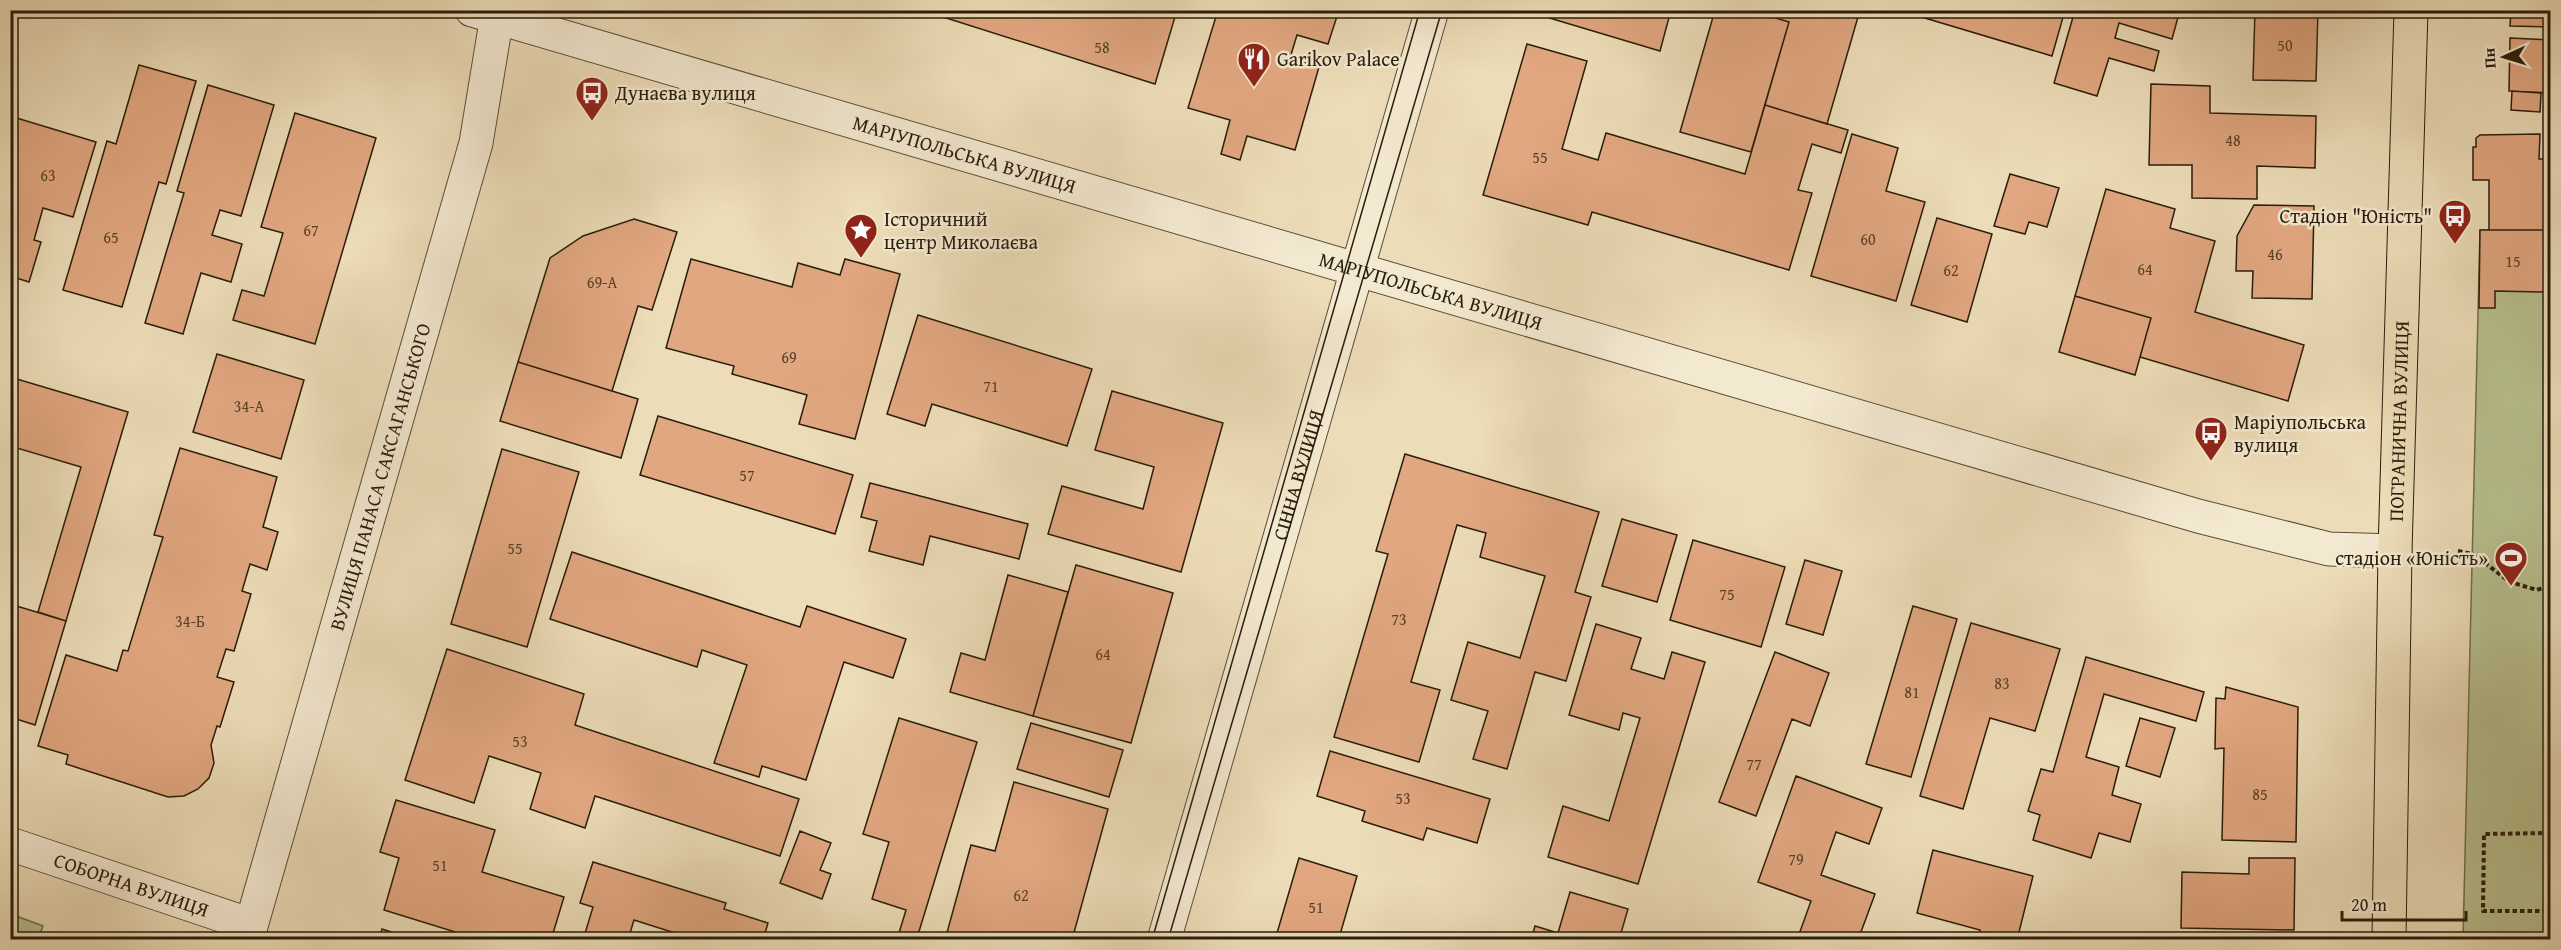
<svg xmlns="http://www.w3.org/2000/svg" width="2561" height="950" font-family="'Gentium Book Plus',serif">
  <rect width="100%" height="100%" fill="#ecdcb7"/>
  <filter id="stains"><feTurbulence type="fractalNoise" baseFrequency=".00333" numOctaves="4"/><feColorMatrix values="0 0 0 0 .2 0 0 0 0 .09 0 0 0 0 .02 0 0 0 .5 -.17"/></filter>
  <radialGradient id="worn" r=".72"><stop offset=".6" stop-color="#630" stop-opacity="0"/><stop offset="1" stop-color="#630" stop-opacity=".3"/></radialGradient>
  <path fill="#b8c08e" stroke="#706e4c" stroke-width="1.5" d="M 2480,230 L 2550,230 L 2550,939 L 2463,940 Z
    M 11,914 L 43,926 L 38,939 L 11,931 Z"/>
  <path fill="#e1a780" stroke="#291d0b" stroke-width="1.5" d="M 921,10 L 1177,10 L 1155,84 Z
    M 1218,10 L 1339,10 L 1328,44 L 1297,35 L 1290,58 L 1319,67 L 1295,150 L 1247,136 L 1240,160 L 1221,154 L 1230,120 L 1188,108 Z
    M 1537,10 L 1671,10 L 1660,51 L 1536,14 Z
    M 1715,10 L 1749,10 L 1789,22 L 1751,152 L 1680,132 Z
    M 1749,10 L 1860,10 L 1827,124 L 1765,105 L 1789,22 Z
    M 1898,10 L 2065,10 L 2052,56 Z
    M 2075,10 L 2180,10 L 2172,39 L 2119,23 L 2115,38 L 2159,51 L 2154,71 L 2109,58 L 2097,96 L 2054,83 Z
    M 2255,10 L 2318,10 L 2316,81 L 2253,80 Z
    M 2511,10 L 2550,10 L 2550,27 L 2510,26 Z
    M 2510,38 L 2550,40 L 2550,93 L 2509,91 Z
    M 1527,44 L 1587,61 L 1562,149 L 1598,160 L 1606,133 L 1745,174 L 1765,105 L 1848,130 L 1841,153 L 1812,144 L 1798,190 L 1812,193 L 1789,270 L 1592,212 L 1588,225 L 1483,195 Z
    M 139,65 L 196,81 L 166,184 L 159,182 L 122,307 L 63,290 L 107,141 L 116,144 Z
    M 2151,84 L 2210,86 L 2210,113 L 2316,116 L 2315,168 L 2257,166 L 2257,199 L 2192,198 L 2192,165 L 2149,165 Z
    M 208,85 L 274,105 L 241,216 L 220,210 L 212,235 L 242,244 L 231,282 L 201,273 L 183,334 L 145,323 L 184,193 L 177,191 Z
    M 2512,91 L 2541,93 L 2540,112 L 2511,110 Z
    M 295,113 L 376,138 L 315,344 L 233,320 L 242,290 L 264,296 L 283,233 L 261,227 Z
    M 10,116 L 96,142 L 73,217 L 43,208 L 34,240 L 41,242 L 29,282 L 10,276 Z
    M 1852,134 L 1898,148 L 1886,191 L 1925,202 L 1896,301 L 1811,276 Z
    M 2540,134 L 2539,159 L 2550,159 L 2550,230 L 2489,230 L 2489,180 L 2473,180 L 2473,147 L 2476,147 L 2476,138 L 2480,135 Z
    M 2010,174 L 2059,188 L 2047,227 L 2029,222 L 2025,234 L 1994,226 Z
    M 2106,189 L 2175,209 L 2170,228 L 2215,241 L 2195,312 L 2304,345 L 2288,401 L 2140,357 L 2151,318 L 2075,296 Z
    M 2254,205 L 2314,206 L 2312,299 L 2252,298 L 2253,271 L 2236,271 L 2237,236 Z
    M 1937,218 L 1992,234 L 1967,322 L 1911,305 Z
    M 634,219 L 677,232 L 652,310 L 638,306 L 612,391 L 518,362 L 550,258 L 583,236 Z
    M 2480,230 L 2547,230 L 2547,292 L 2495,291 L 2495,308 L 2479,308 Z
    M 691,259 L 792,287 L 798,263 L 840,275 L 845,259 L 900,274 L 855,439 L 799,424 L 807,395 L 732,374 L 734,366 L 666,348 Z
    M 2075,296 L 2151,318 L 2135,375 L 2059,352 Z
    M 918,315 L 1092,369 L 1067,446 L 932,404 L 925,426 L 887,414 Z
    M 217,354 L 304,380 L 281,459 L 193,432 Z
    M 518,362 L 638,399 L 621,458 L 500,421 Z
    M 10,377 L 128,412 L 66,621 L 38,612 L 81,467 L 10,446 Z
    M 1112,391 L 1223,423 L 1181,572 L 1048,534 L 1062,486 L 1143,509 L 1154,467 L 1095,450 Z
    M 658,416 L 853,475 L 835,534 L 640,475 Z
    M 180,448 L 277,477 L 263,527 L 278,532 L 267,570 L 250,564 L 242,591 L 251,594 L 234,651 L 226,649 L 217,677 L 234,682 L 220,727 L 217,726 L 211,745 L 214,763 L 209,778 L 198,789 L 184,796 L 168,797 L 66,764 L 68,755 L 38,746 L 66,655 L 117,671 L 123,650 L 128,651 L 163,537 L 154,535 Z
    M 502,449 L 579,472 L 527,647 L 451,624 Z
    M 1405,454 L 1599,512 L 1575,592 L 1591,597 L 1566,681 L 1535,672 L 1507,769 L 1473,759 L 1488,711 L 1451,700 L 1468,642 L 1520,658 L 1545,576 L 1480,557 L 1486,533 L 1457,525 L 1411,682 L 1440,690 L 1419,762 L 1334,737 L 1388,554 L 1376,551 Z
    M 870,483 L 1028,524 L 1019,559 L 930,536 L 923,565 L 869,551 L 877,521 L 861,517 Z
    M 1622,519 L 1677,535 L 1657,602 L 1602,586 Z
    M 1693,540 L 1785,567 L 1761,647 L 1670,620 Z
    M 572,552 L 800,627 L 807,606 L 906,639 L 893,678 L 844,662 L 806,780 L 762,766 L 759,777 L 714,763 L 747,665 L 702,650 L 697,667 L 550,619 Z
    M 1805,560 L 1842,571 L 1823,635 L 1786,624 Z
    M 1076,565 L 1173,593 L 1131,743 L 1033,716 Z
    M 1008,575 L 1068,592 L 1033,716 L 950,692 L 961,653 L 985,660 Z
    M 10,604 L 66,621 L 35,725 L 10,717 Z
    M 1913,606 L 1957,619 L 1911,777 L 1866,764 Z
    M 1971,623 L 2060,649 L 2035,731 L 1990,718 L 1963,809 L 1920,796 Z
    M 1596,624 L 1641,638 L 1631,669 L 1664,679 L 1672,652 L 1705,662 L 1638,884 L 1548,857 L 1563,806 L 1609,821 L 1640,718 L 1623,713 L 1619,730 L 1569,715 Z
    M 447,649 L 584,694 L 575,725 L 799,799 L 780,856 L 595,796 L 585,828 L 530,809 L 541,773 L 489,756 L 474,803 L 405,780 Z
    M 1775,652 L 1829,673 L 1810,726 L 1792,719 L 1756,816 L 1719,802 Z
    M 2086,657 L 2204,692 L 2196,721 L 2104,694 L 2086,757 L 2119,767 L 2112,795 L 2141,804 L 2130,842 L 2099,833 L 2091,858 L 2033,840 L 2040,815 L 2028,811 L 2041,769 L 2053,772 Z
    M 2226,687 L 2298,707 L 2296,842 L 2222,840 L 2224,748 L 2215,749 L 2216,698 L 2225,699 Z
    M 899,718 L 977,742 L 917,938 L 899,933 L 906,910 L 872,899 L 889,842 L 863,834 Z
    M 2140,718 L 2175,728 L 2160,777 L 2126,766 Z
    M 1031,723 L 1123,750 L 1109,797 L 1017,769 Z
    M 1330,751 L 1490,799 L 1477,843 L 1427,828 L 1423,840 L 1362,821 L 1365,811 L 1317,796 Z
    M 1796,776 L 1882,808 L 1869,844 L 1836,832 L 1821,875 L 1875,894 L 1858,940 L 1797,940 L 1811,901 L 1758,882 Z
    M 1014,782 L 1108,809 L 1072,940 L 945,940 L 971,845 L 995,851 Z
    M 396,800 L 495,830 L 482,872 L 564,897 L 551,940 L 481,940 L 384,910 L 399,858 L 380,852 Z
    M 800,831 L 831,843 L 820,870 L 831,874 L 822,899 L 780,883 Z
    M 1933,850 L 2033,876 L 2017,940 L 1978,940 L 1980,930 L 1917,913 Z
    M 1299,858 L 1357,876 L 1339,938 L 1343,940 L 1275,940 Z
    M 2249,858 L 2295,858 L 2294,930 L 2181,928 L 2182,872 L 2249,874 Z
    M 593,862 L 726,903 L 724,909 L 768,923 L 763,940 L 697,940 L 634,920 L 628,940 L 583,940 L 593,907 L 580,903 Z
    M 1570,892 L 1628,909 L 1619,940 L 1531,940 L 1535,926 L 1558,933 Z
    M 382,929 L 416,940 L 379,940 Z"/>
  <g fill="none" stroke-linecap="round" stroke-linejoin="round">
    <g stroke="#5a4d36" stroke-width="35">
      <g id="minor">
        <path id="s1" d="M 472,10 L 2198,516 L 2329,549 L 2395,551"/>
        <path id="s2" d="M 10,844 L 251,925"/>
        <path id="s3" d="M 247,940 L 476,143 L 498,10"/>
        <path id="s4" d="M 1164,940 L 1432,10"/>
      </g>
    </g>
    <g stroke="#291d0b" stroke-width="35">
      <g id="major">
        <path id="s5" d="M 2389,940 L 2395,551 L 2411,10"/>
      </g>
    </g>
    <path stroke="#291d0b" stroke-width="4" stroke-dasharray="4.5 3" stroke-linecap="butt" d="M 2458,551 L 2473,554 L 2510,582 L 2537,590 L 2550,585
      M 2550,833 L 2484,834 L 2483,911 L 2550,911"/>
    <use href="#minor" stroke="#f3e8d0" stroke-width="33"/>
    <use href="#major" stroke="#ecdcb7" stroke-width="33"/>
    <path stroke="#291d0b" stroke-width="1.5" d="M 1152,940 L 1420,10
      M 1168,940 L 1442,10"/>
  </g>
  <defs>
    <g id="restaurant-pin" transform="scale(1.725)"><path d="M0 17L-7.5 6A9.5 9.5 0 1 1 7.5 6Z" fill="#8f2418" stroke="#f3e8d0"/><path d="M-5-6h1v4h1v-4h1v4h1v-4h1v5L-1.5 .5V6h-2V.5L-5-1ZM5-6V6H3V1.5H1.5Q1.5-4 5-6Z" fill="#fff"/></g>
    <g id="bus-pin" transform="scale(1.725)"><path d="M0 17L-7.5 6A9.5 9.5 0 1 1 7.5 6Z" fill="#8f2418" stroke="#f3e8d0"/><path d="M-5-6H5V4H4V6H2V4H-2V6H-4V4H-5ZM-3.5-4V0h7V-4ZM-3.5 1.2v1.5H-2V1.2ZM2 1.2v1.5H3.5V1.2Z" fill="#fff"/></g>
    <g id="sight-pin" transform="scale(1.725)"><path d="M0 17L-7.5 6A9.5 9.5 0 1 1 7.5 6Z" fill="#8f2418" stroke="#f3e8d0"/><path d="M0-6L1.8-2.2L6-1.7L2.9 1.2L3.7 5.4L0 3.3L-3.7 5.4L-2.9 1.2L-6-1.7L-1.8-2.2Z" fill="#fff"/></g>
    <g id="stadium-pin" transform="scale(1.725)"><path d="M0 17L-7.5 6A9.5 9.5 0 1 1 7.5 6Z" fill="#8f2418" stroke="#f3e8d0"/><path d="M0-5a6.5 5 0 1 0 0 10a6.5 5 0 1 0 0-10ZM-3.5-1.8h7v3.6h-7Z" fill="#fff"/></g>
  </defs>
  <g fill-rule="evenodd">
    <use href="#restaurant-pin" x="1254" y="59"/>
    <use href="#bus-pin" x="592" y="93"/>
    <use href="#bus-pin" x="2455" y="216"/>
    <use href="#sight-pin" x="861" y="230"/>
    <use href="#bus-pin" x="2211" y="433"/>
    <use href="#stadium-pin" x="2511" y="558"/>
  </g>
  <g text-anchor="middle" stroke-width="5" stroke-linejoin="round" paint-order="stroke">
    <g font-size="16" fill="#574028">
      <text x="2285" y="51">50</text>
      <text x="1102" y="53">58</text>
      <text x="2233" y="146">48</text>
      <text x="1540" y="163">55</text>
      <text x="48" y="181">63</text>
      <text x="311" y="236">67</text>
      <text x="111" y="243">65</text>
      <text x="1868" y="245">60</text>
      <text x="2275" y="260">46</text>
      <text x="2513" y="267">15</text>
      <text x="2145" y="275">64</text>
      <text x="1951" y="276">62</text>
      <text x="602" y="288">69-А</text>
      <text x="789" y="363">69</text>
      <text x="991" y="392">71</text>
      <text x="249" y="412">34-А</text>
      <text x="747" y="481">57</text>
      <text x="515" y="554">55</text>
      <text x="1727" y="600">75</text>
      <text x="1399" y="625">73</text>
      <text x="190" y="627">34-Б</text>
      <text x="1103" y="660">64</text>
      <text x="2002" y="689">83</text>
      <text x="1912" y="698">81</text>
      <text x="520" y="747">53</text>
      <text x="1754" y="770">77</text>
      <text x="2260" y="800">85</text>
      <text x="1403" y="804">53</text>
      <text x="1796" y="865">79</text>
      <text x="440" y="871">51</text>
      <text x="1021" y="901">62</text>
      <text x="1316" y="913">51</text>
    </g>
    <g font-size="20" fill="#291d0b" stroke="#f3e8d0" text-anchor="start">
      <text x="1277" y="66">Garikov Palace</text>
      <text x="615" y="100">Дунаєва вулиця</text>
      <text x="2432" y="223" text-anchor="end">Стадіон "Юність"</text>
      <text x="884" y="226">Історичний<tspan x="884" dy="23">центр Миколаєва</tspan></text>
      <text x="2234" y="429">Маріупольська<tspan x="2234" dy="23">вулиця</tspan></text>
      <text x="2488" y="565" text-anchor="end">стадіон «Юність»</text>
    </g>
    <g font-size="20" fill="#291d0b" stroke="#f3e8d0">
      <text dy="7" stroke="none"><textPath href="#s1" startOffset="513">МАРІУПОЛЬСЬКА ВУЛИЦЯ</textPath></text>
      <text dy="7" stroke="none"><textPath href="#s1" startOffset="999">МАРІУПОЛЬСЬКА ВУЛИЦЯ</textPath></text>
      <text dy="7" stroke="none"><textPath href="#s5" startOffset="519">ПОГРАНИЧНА ВУЛИЦЯ</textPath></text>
      <text dy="7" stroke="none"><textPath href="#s4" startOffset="484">СІННА ВУЛИЦЯ</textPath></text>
      <text dy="7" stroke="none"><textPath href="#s3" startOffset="482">ВУЛИЦЯ ПАНАСА САКСАГАНСЬКОГО</textPath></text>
      <text dy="7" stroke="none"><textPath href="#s2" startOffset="128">СОБОРНА ВУЛИЦЯ</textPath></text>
    </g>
  </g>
  <rect width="2561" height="950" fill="none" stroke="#ecdcb7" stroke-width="36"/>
  <rect x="12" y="12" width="2537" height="926" fill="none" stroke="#291d0b" stroke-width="3"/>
  <rect x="18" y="18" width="2525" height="914" fill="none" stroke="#291d0b" stroke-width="1.5"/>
  <g transform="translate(2504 57) rotate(266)" stroke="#f3e8d0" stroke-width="4.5" paint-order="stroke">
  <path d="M0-4.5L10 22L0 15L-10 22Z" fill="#291d0b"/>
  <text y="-9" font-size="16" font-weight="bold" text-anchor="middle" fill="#291d0b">Пн</text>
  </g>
  <path d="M2342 911v9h124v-9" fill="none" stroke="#291d0b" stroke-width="3"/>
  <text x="2351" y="911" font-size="18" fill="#291d0b" stroke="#f3e8d0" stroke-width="4.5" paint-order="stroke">20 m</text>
  <rect width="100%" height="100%" filter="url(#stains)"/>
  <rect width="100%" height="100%" fill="url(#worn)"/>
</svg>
